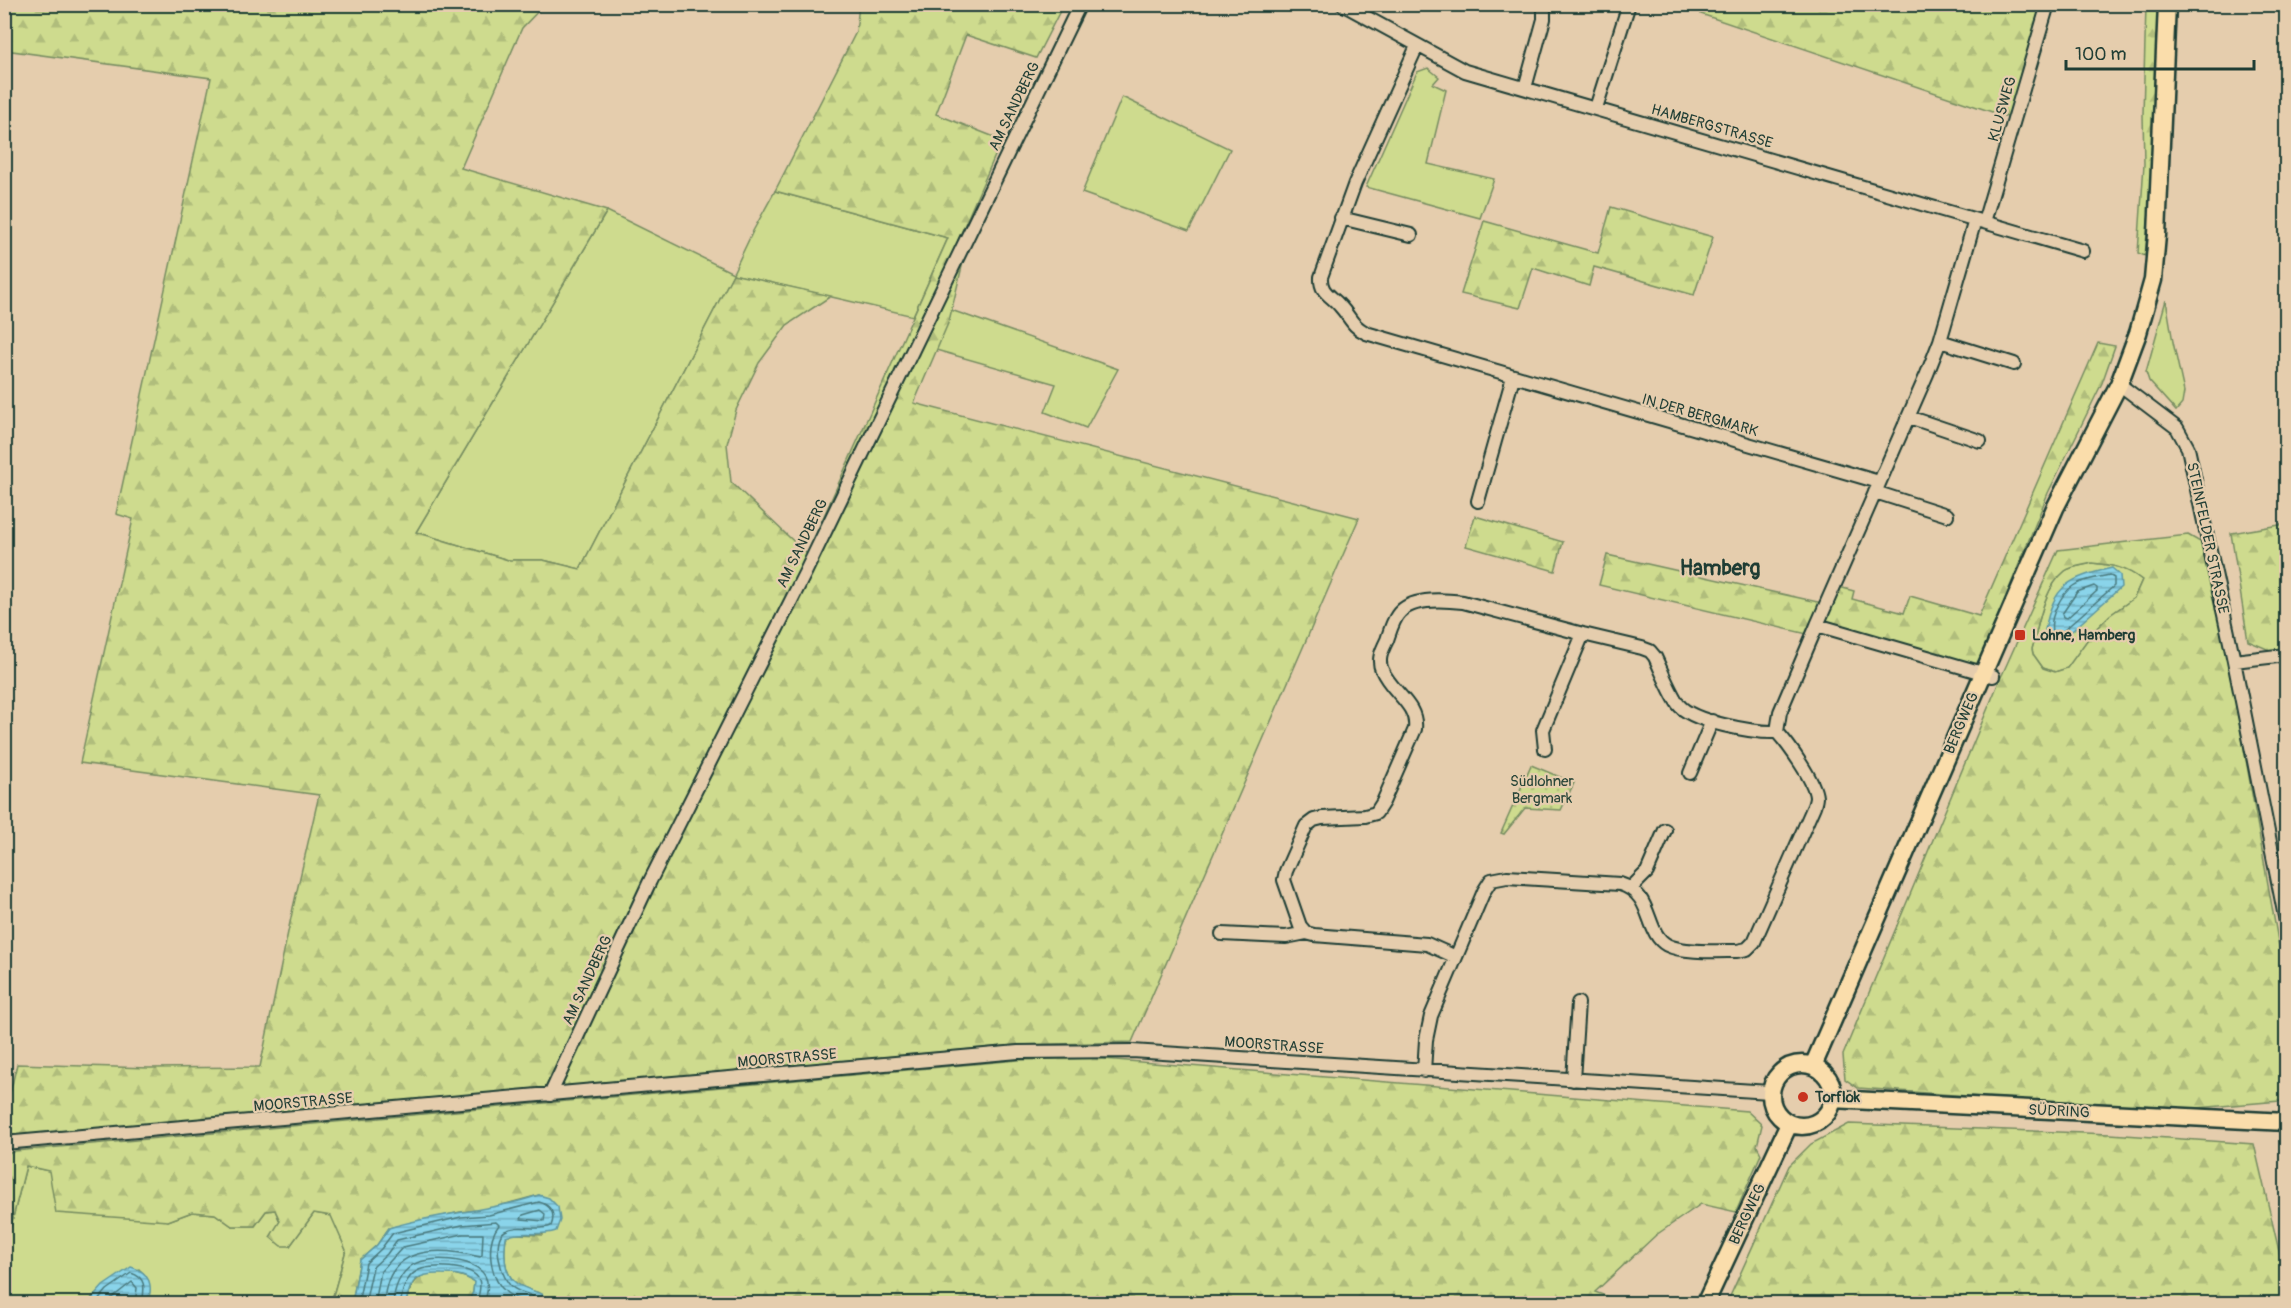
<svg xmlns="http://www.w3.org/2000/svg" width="2291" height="1308" font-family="Pangolin,sans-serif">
  <defs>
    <pattern id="forest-firs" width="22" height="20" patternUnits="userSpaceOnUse" patternTransform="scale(1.5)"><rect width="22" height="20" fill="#cedb8e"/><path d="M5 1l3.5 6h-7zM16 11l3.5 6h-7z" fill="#b0bd7b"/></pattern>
    <pattern id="park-dots" width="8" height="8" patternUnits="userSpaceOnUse" patternTransform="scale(1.5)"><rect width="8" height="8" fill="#cedb8e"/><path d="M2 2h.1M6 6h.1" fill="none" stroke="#b0bd7b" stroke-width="1.8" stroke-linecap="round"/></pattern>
    <pattern id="water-rules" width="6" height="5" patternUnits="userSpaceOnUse" patternTransform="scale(1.5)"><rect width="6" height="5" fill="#8ad4ea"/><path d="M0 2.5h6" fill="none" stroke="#70adbe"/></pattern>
  </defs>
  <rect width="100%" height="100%" fill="#e5cdad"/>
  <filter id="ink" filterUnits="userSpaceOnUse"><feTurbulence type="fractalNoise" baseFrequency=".0167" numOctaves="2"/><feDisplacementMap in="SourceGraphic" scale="12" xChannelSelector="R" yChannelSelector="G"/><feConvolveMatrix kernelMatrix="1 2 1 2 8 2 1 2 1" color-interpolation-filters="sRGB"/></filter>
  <g filter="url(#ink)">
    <path fill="#cedb8e" stroke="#768c61" stroke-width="1.5" d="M 1428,68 L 1439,77 L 1433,84 L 1446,90 L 1428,164 L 1494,179 L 1480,218 L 1366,187 L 1417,72 Z
      M 1122,97 L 1230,149 L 1189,231 L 1082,193 Z
      M 775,191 L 948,238 L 913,316 L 733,274 L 580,569 L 543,560 L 508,560 L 416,532 L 607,211 L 733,273 L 753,231 Z
      M 2166,300 L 2173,342 L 2184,392 L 2182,404 L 2176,411 L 2149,381 L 2146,372 Z
      M 951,310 L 1118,369 L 1086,428 L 1045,412 L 1056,384 L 936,350 Z
      M 2092,563 C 2112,565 2126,567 2142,580 L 2134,598 L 2110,615 L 2093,632 L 2068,668 L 2055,672 L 2043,668 L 2033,654 L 2032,649 C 2039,624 2043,589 2065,571 C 2071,566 2085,565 2092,563 Z
      M 26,1166 L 49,1171 L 168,1221 L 192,1212 L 215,1214 L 232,1226 L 255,1226 L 266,1211 L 275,1210 L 290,1246 L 314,1213 L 332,1216 L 346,1250 L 331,1303 L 147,1303 C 152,1289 151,1280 139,1269 L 93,1296 L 88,1303 L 5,1304 L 5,1249 Z"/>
    <path fill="url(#forest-firs)" stroke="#768c61" stroke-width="1.5" fill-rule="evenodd" d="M 1704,4 L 2054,5 L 2019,121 L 1701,14 Z
      M 5,5 L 544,5 L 522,28 L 461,168 L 607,211 L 416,532 L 508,560 L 543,560 L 580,569 L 733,274 L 831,296 L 787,325 L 759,363 L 736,410 L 727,444 L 731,482 L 807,554 L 948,238 L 775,191 L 856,32 L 859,5 L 1063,5 L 1036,58 L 966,35 L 936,114 L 1002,140 L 958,240 L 964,258 L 949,321 L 914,403 L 1359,518 L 1132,1042 L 1017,1045 L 14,1136 L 5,1132 L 5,1114 L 17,1064 L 149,1068 L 260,1067 L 293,908 L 319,795 L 80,763 L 133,519 L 116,514 L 211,78 L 5,50 Z
      M 2146,5 L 2161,5 L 2156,135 L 2145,256 L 2138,253 L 2144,164 L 2143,114 Z
      M 1611,207 L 1713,237 L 1694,295 L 1594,267 L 1589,286 L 1533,268 L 1520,308 L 1461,294 L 1484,221 L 1598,253 Z
      M 2098,343 L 2115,346 L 2102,383 L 2048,493 L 1978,665 L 1816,620 L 1807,634 L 1599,585 L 1607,555 L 1831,605 L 1839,587 L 1854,591 L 1852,599 L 1904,613 L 1910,596 L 1979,616 Z
      M 1475,516 L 1563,542 L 1555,571 L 1466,546 Z
      M 2286,524 L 2286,649 L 2272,651 L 2248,641 L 2231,533 Z
      M 2188,535 L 2202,543 L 2231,675 L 2286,986 L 2286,1095 L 2280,1101 L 2185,1109 L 1995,1098 L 1858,1088 L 1845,1079 L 1843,1055 L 1998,684 L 2058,550 ZM 2092,563 C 2112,565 2126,567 2142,580 L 2134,598 L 2110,615 L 2093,632 L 2067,668 L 2055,672 L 2043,668 L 2033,654 L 2032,649 C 2039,623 2043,589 2065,571 C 2071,566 2085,565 2092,563 Z
      M 1091,1058 L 1747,1111 L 1762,1125 L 1757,1146 L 1761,1154 L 1736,1212 L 1701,1204 L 1656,1235 L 1595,1292 L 1624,1303 L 546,1303 L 542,1294 C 534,1291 522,1288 516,1283 C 503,1273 504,1251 506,1237 L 513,1234 L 543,1235 L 539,1195 L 487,1209 L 460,1212 L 389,1228 L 377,1245 L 360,1260 L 352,1303 L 331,1303 L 346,1250 L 331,1216 L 314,1213 L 290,1246 L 281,1246 L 270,1237 L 280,1221 L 275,1210 L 266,1211 L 255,1226 L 232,1226 L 215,1214 L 192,1212 L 168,1221 L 56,1213 L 49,1171 L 26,1166 L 5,1249 L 5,1155 L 15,1151 L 1018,1060 Z
      M 1849,1124 L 2110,1134 L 2254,1144 L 2286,1281 L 2286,1303 L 1727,1303 L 1789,1166 L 1811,1144 Z
      M 427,1273 C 444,1274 460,1272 474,1282 L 473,1292 L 468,1303 L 406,1304 C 409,1289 414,1279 427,1273 Z"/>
    <path fill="url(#park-dots)" stroke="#768c61" stroke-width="1.5" d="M 1531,765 L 1574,783 L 1561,810 L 1525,808 L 1504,834 L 1501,833 Z"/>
    <path fill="url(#water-rules)" stroke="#5f98a1" stroke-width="1.5" d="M 2112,568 L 2120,575 L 2121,587 L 2063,639 L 2049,638 L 2045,630 C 2054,584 2069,578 2112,568 Z
      M 539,1195 L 549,1198 L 558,1207 L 560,1220 L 556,1231 C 538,1237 521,1230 506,1237 C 504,1251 503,1273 516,1283 C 523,1288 534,1291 542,1294 L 546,1303 L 468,1303 L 473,1292 L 474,1282 C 463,1274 454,1274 442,1274 C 418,1273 410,1279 406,1303 L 352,1303 L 360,1260 L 377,1245 L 389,1228 C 438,1212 490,1212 539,1195 Z
      M 131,1267 C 150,1272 154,1286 147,1303 L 88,1303 L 103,1286 Z"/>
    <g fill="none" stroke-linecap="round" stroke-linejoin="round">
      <path stroke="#4a797d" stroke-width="1.5" d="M 2109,575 L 2114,578 L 2114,586 L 2062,632 L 2052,631 C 2049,617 2061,594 2073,586 C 2083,579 2098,578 2109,575 Z
        M 2094,586 L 2097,588 L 2097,591 L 2067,618 L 2063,617 L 2062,614 L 2077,592 Z
        M 540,1210 L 545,1214 L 544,1221 L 521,1219 L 523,1215 Z
        M 95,1304 L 107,1290 L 131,1273 C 148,1278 144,1291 142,1304
        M 104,1304 L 132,1282 L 137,1288 L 135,1304
        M 358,1304 L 366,1263 L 381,1249 L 393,1233 L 461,1217 L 489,1215 L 539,1202 C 551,1205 556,1214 551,1226 C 537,1232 519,1223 505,1231 C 491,1239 501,1279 512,1287 C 520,1294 535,1293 539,1304
        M 365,1304 L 373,1267 L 387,1254 L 397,1240 L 462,1225 L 496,1222 L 499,1225 C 485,1242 489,1279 507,1293 C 513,1298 522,1300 529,1304
        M 375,1304 L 381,1271 L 403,1247 L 463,1234 L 483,1234 L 482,1255 L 480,1257 C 437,1246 386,1245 384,1304
        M 393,1304 C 394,1290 399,1275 411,1266 C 426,1255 475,1257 485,1276 C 490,1284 487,1295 484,1304
        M 401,1304 C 401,1292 406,1277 417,1271 C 429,1264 473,1265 479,1280 C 482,1287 478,1297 476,1304"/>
      <g stroke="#1f3d34" stroke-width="16">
        <path id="minor" d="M 1342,4 L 1465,71 L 2083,251
          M 1417,46 L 1355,183 L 1321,277 C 1320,293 1331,295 1340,306 C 1351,318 1351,325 1366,333 L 1879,482
          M 1525,88 L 1544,19 L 1544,4
          M 1596,108 L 1629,4
          M 1341,218 L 1411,235
          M 1984,222 L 2048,4
          M 1940,341 L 2014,364
          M 2119,384 L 2177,428 L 2188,448 L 2234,661 L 2286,922
          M 1909,417 L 1980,441
          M 1875,492 L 1947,515
          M 1478,501 L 1513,377
          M 1817,625 L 1927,374 L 1940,341 L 1975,220
          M 2234,661 L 2286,655
          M 1545,749 L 1543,730 L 1583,634
          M 1690,773 L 1712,721
          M 1632,887 L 1647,872 L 1665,830
          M 1222,934 L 1286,937 L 1306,933
          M 1456,957 L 1427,944 L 1314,935 L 1306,933 L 1300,926 L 1284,880 L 1286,871 L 1306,826 L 1314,820 L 1322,818 L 1365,816 L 1376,813 L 1383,802 L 1415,729 C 1418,704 1391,692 1382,670 C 1377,660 1382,650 1387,640 C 1390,631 1394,617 1401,611 C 1415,597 1446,600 1463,602 L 1583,634 L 1642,648 L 1650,651 L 1655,657 C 1662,672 1669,690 1678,704 C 1691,722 1755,733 1777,732
          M 1424,1071 L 1426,1040 L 1431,1016 L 1484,891 L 1491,880 L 1507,877 L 1620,884 C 1654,894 1644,932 1667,945 C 1682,953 1719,951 1737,951 L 1747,949 L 1754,942 L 1814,806 C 1815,803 1816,800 1816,797 C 1815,781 1788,744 1777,732 L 1780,712 L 1817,625 L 1993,676
          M 1573,1080 L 1578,1003
          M 550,1095 L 650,881 L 806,571 L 1080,4
          M 4,1143 L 1018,1052 L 1132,1051 L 1770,1092"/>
      </g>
      <g stroke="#1f3d34" stroke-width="21">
        <path id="major" d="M1771 1095a31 31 0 1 1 62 0a31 31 0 1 1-62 0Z
          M 1813,1066 L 2055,508 L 2119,384 L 2138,333 L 2153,280 L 2157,235 L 2167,4
          M 1832,1099 L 2286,1122
          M 1705,1304 L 1789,1124"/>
      </g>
      <use href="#minor" stroke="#e5cdad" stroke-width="12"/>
      <use href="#major" stroke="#faddab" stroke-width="16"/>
    </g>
  </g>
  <g fill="#c8321e" stroke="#e5cdad" stroke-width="2">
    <rect x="2014" y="629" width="12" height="12" rx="3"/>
    <circle cx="1803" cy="1097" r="6"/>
  </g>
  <g text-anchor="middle" stroke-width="4.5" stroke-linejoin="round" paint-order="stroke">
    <g font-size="15" fill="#1f3d34" stroke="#e5cdad">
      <text transform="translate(1014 106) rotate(-64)" y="5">AM SANDBERG</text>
      <text transform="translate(2002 109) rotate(-74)" y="5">KLUSWEG</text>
      <text transform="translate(1712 126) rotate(16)" y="5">HAMBERGSTRASSE</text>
      <text transform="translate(1700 415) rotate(16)" y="5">IN DER BERGMARK</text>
      <text transform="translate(2208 538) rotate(78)" y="5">STEINFELDER STRASSE</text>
      <text transform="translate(802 543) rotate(-64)" y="5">AM SANDBERG</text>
      <text transform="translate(1961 723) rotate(-67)" y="5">BERGWEG</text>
      <text transform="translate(587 980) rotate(-65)" y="5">AM SANDBERG</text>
      <text transform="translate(1274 1045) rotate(4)" y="5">MOORSTRASSE</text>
      <text transform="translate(787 1058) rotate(-5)" y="5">MOORSTRASSE</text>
      <text transform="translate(303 1102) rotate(-5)" y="5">MOORSTRASSE</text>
      <text transform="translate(2059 1111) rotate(3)" y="5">SÜDRING</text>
      <text transform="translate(1747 1214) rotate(-65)" y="5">BERGWEG</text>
    </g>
    <g font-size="15" font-weight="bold" fill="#1f3d34" stroke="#e5cdad" text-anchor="start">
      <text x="2032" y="640">Lohne, Hamberg</text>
      <text x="1815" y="1102">Torflok</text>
    </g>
    <g font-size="15" fill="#284538" stroke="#e5cdad">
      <text x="1542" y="786">Südlohner<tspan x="1542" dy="17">Bergmark</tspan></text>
    </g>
    <g font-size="21" font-weight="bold" fill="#1f3d34" stroke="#e5cdad">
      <text x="1720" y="575">Hamberg</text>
    </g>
  </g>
  <rect width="2291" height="1308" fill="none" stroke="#e5cdad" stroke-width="24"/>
  <rect x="12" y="12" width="2267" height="1284" fill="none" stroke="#1f3d34" stroke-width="2" filter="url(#ink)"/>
  <path d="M2066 60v9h188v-9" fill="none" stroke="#1f3d34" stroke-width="3"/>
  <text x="2075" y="60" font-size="18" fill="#1f3d34" stroke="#e5cdad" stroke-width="4.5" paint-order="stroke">100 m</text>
</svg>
